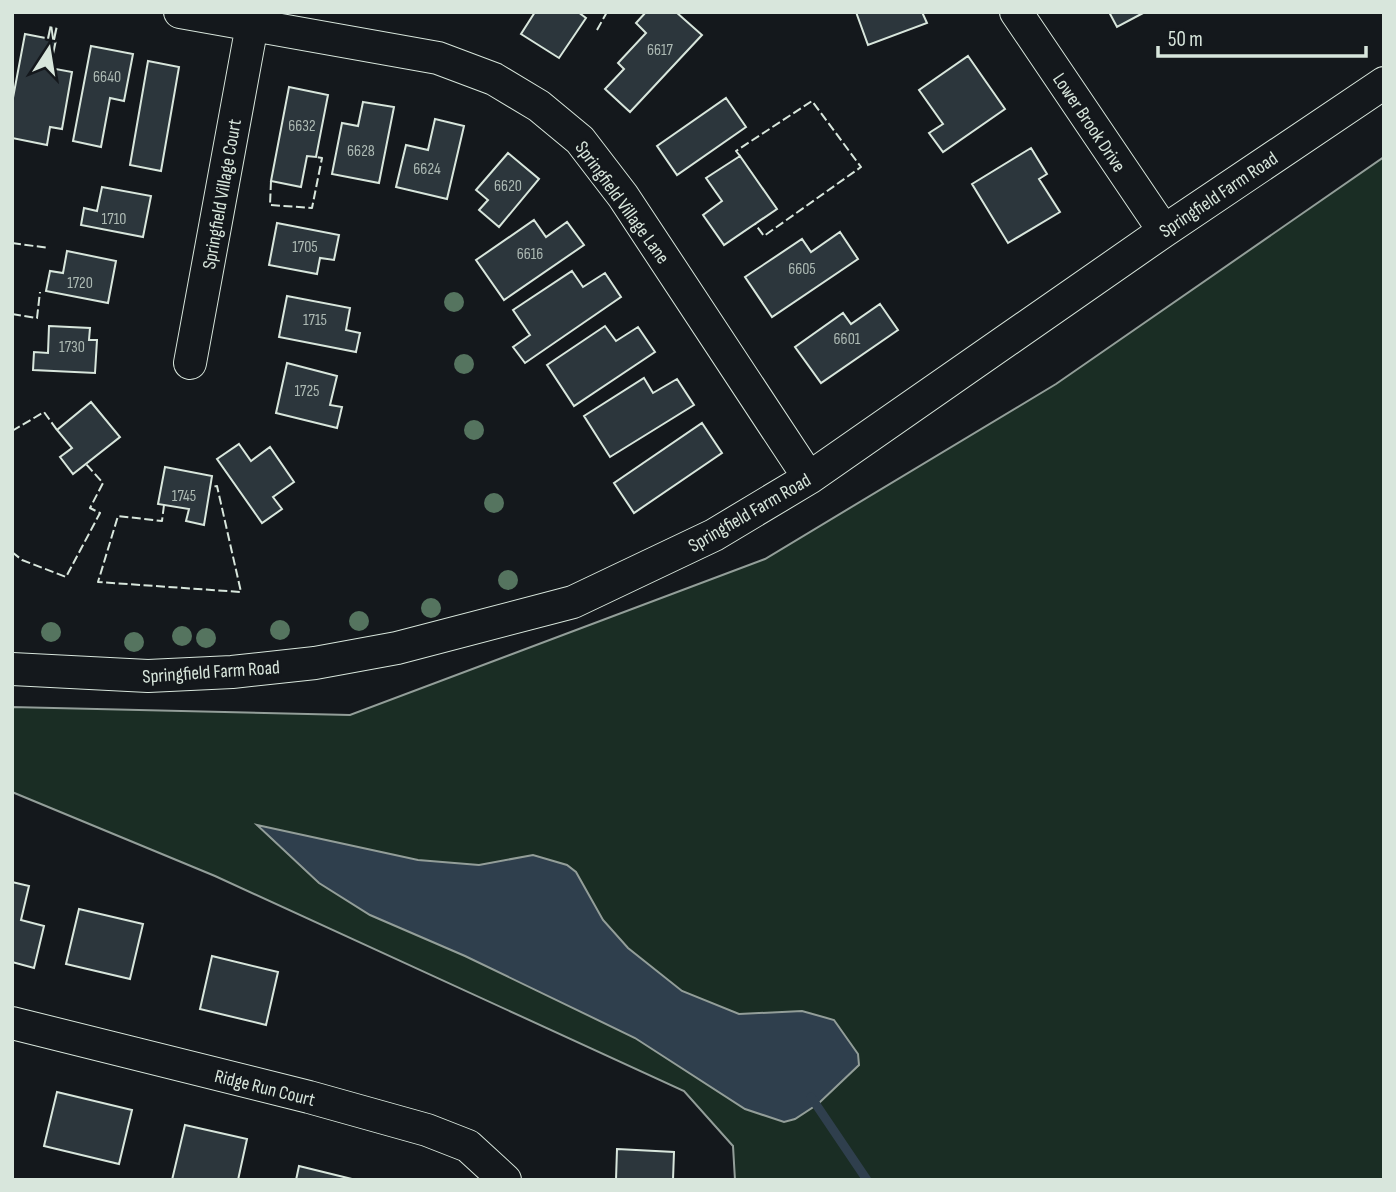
<svg xmlns="http://www.w3.org/2000/svg" width="1396" height="1192" font-family="'Sofia Sans Condensed',sans-serif">
  <rect width="100%" height="100%" fill="#14181c"/>
  <path fill="#1a2d24" stroke="#939e99" stroke-width="2" d="M 1384,157 L 1384,1180 L 735,1180 L 733,1146 L 684,1091 L 215,876 L 12,792 L 12,707 L 350,715 L 765,559 L 1056,384 Z"/>
  <path fill="#2f3f4d" stroke="#939e99" stroke-width="2" d="M 257,825 L 418,860 L 479,865 L 533,855 L 567,865 L 576,872 L 603,920 L 628,948 L 682,991 L 739,1014 L 802,1011 L 834,1020 L 858,1054 L 859,1065 L 818,1104 L 795,1119 L 784,1122 L 745,1109 L 635,1038 L 465,956 L 370,915 L 319,883 Z"/>
  <g fill="none" stroke-linecap="round" stroke-linejoin="round">
    <path stroke="#2f3f4d" stroke-width="9" d="M 811,1097 L 867,1180"/>
  </g>
  <path fill="#2c363c" stroke="#d8e6dc" stroke-width="2" d="M 535,12 L 578,12 L 586,18 L 559,58 L 521,34 Z
    M 646,12 L 676,12 L 702,35 L 630,112 L 605,89 L 624,69 L 618,63 L 646,33 L 636,23 Z
    M 856,12 L 922,12 L 927,23 L 868,45 Z
    M 1109,12 L 1145,12 L 1117,27 Z
    M 25,34 L 56,40 L 50,68 L 72,72 L 62,129 L 50,127 L 47,145 L 12,138 L 12,103 Z
    M 91,46 L 133,54 L 124,101 L 110,98 L 101,147 L 73,141 Z
    M 968,56 L 1005,109 L 943,152 L 929,133 L 943,124 L 919,90 Z
    M 148,61 L 179,67 L 161,171 L 130,165 Z
    M 289,87 L 328,95 L 316,157 L 307,156 L 301,187 L 271,181 Z
    M 726,98 L 746,127 L 677,175 L 657,146 Z
    M 363,102 L 394,107 L 379,183 L 332,174 L 342,123 L 358,126 Z
    M 435,119 L 464,126 L 447,199 L 396,187 L 406,145 L 428,150 Z
    M 1031,148 L 1047,174 L 1039,179 L 1060,212 L 1008,243 L 972,184 Z
    M 508,153 L 539,179 L 499,227 L 479,210 L 488,200 L 476,190 Z
    M 740,156 L 777,209 L 724,245 L 703,215 L 722,201 L 706,178 Z
    M 102,187 L 151,196 L 143,237 L 81,225 L 84,208 L 97,211 Z
    M 534,220 L 546,237 L 567,222 L 584,245 L 504,300 L 476,260 Z
    M 277,223 L 339,235 L 334,260 L 320,258 L 317,274 L 269,265 Z
    M 840,232 L 858,259 L 772,317 L 745,277 L 802,239 L 811,252 Z
    M 67,251 L 116,261 L 108,303 L 46,291 L 50,271 L 63,273 Z
    M 572,271 L 583,287 L 605,273 L 621,297 L 525,363 L 513,347 L 530,335 L 513,310 Z
    M 287,296 L 350,308 L 346,330 L 360,333 L 356,352 L 279,337 Z
    M 880,304 L 898,330 L 821,383 L 795,347 L 843,313 L 851,324 Z
    M 49,326 L 90,328 L 89,340 L 97,340 L 95,373 L 33,370 L 34,352 L 48,353 Z
    M 605,326 L 616,341 L 638,327 L 655,352 L 574,406 L 547,365 Z
    M 287,363 L 337,376 L 330,405 L 342,407 L 337,428 L 276,413 Z
    M 644,378 L 653,393 L 677,379 L 694,405 L 610,457 L 584,416 Z
    M 91,402 L 120,437 L 73,474 L 60,457 L 72,448 L 57,430 Z
    M 702,423 L 722,453 L 634,513 L 614,483 Z
    M 239,444 L 251,461 L 270,447 L 294,482 L 273,497 L 282,509 L 262,523 L 217,459 Z
    M 165,467 L 212,476 L 204,525 L 186,521 L 189,509 L 158,504 Z
    M 12,882 L 29,886 L 21,920 L 44,926 L 34,968 L 12,962 Z
    M 79,909 L 143,924 L 130,979 L 66,964 Z
    M 212,956 L 278,972 L 266,1025 L 200,1009 Z
    M 57,1092 L 132,1110 L 119,1164 L 44,1146 Z
    M 185,1125 L 247,1139 L 238,1180 L 172,1180 Z
    M 617,1149 L 674,1152 L 673,1180 L 616,1180 Z
    M 299,1166 L 356,1180 L 296,1180 Z"/>
  <g fill="none" stroke-linecap="round" stroke-linejoin="round">
    <g stroke="#d8e6dc" stroke-width="34">
      <path id="minor" d="M 180,12 L 438,58 L 494,79 L 539,106 L 580,140 L 623,196 L 809,478
        M 1016,12 L 1164,231
        M 190,363 L 252,25
        M 12,669 L 148,676 L 232,672 L 315,663 L 397,648 L 573,602 L 714,535 L 809,478 L 1164,231 L 1384,83
        M 12,1023 L 309,1097 L 427,1130 L 468,1146 L 505,1180"/>
    </g>
    <use href="#minor" stroke="#14181c" stroke-width="32"/>
    <path stroke="#d8e6dc" stroke-width="2" stroke-dasharray="9 3.5" stroke-linecap="butt" d="M 597,30 L 607,12
      M 740,156 L 736,151 L 812,101 L 861,167 L 764,236 L 755,224
      M 271,181 L 270,205 L 312,208 L 322,158 L 316,157
      M 12,243 L 49,248
      M 12,314 L 37,318 L 40,292
      M 12,431 L 44,412 L 57,430
      M 164,505 L 162,521 L 118,516 L 98,582 L 241,592 L 217,486 L 210,487
      M 12,552 L 22,560 L 66,577 L 100,513 L 90,508 L 103,483 L 86,464"/>
  </g>
  <g fill="#55745f">
    <circle cx="454" cy="302" r="10"/>
    <circle cx="464" cy="364" r="10"/>
    <circle cx="474" cy="430" r="10"/>
    <circle cx="494" cy="503" r="10"/>
    <circle cx="508" cy="580" r="10"/>
    <circle cx="431" cy="608" r="10"/>
    <circle cx="359" cy="621" r="10"/>
    <circle cx="280" cy="630" r="10"/>
    <circle cx="51" cy="632" r="10"/>
    <circle cx="182" cy="636" r="10"/>
    <circle cx="206" cy="638" r="10"/>
    <circle cx="134" cy="642" r="10"/>
  </g>
  <g text-anchor="middle" stroke-width="5" stroke-linejoin="round" paint-order="stroke">
    <g font-size="16" fill="#adbab4">
      <text x="660" y="55">6617</text>
      <text x="107" y="82">6640</text>
      <text x="302" y="131">6632</text>
      <text x="361" y="156">6628</text>
      <text x="427" y="174">6624</text>
      <text x="508" y="191">6620</text>
      <text x="114" y="224">1710</text>
      <text x="305" y="252">1705</text>
      <text x="530" y="259">6616</text>
      <text x="802" y="274">6605</text>
      <text x="80" y="288">1720</text>
      <text x="315" y="325">1715</text>
      <text x="847" y="344">6601</text>
      <text x="72" y="352">1730</text>
      <text x="307" y="396">1725</text>
      <text x="184" y="501">1745</text>
    </g>
    <g font-size="19" fill="#d8e6dc" stroke="#14181c">
      <text transform="translate(1090 122) rotate(56)" y="7">Lower Brook Drive</text>
      <text transform="translate(221 194) rotate(-80)" y="7">Springfield Village Court</text>
      <text transform="translate(1218 194) rotate(-34)" y="7">Springfield Farm Road</text>
      <text transform="translate(623 202) rotate(54)" y="7">Springfield Village Lane</text>
      <text transform="translate(749 512) rotate(-30)" y="7">Springfield Farm Road</text>
      <text transform="translate(211 671) rotate(-4)" y="7">Springfield Farm Road</text>
      <text transform="translate(265 1087) rotate(14)" y="7">Ridge Run Court</text>
    </g>
  </g>
  <rect width="1396" height="1192" fill="none" stroke="#d8e6dc" stroke-width="28"/>
  <g transform="translate(49 49) rotate(12)" stroke="#14181c" stroke-width="5" paint-order="stroke">
  <path d="M0-5L12 26L0 18L-12 26Z" fill="#d8e6dc"/>
  <text y="-10" font-size="19" font-weight="bold" text-anchor="middle" fill="#d8e6dc">N</text>
  </g>
  <path d="M1158 46v10h208v-10" fill="none" stroke="#d8e6dc" stroke-width="3.5"/>
  <text x="1168" y="46" font-size="21" fill="#d8e6dc" stroke="#14181c" stroke-width="5" paint-order="stroke">50 m</text>
</svg>
